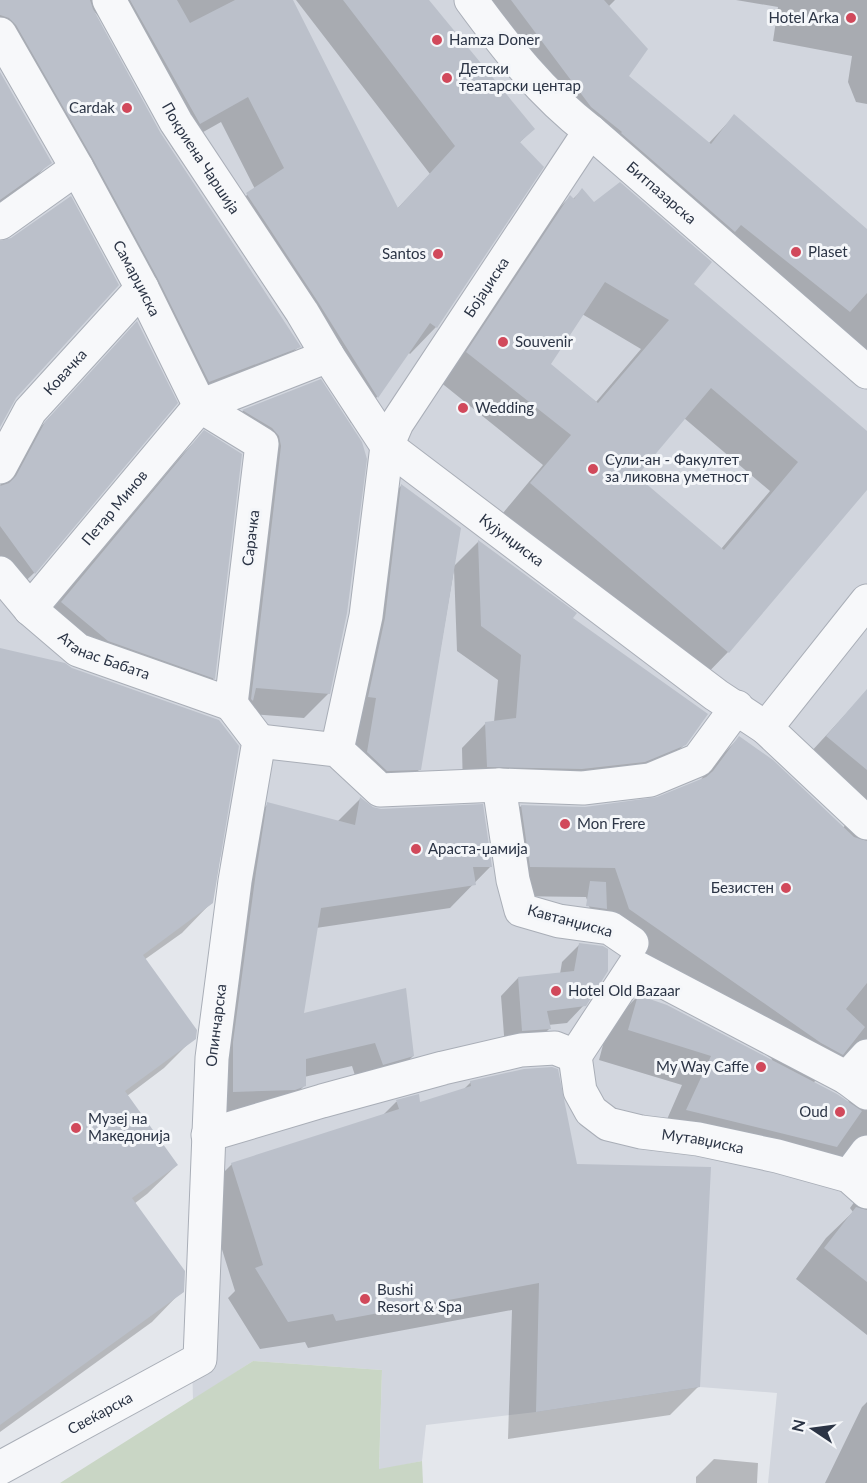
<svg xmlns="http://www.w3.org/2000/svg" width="867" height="1483" font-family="Lato,sans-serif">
  <rect width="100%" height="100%" fill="#e4e7ec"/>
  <path fill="#d2d6de" d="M 0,0 L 867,0 L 867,1483 L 768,1483 L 777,1393 L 700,1387 L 536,1412 L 426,1425 L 422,1461 L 379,1470 L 382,1370 L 253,1361 L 193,1400 L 191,1323 L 198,1125 L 221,857 L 0,792 Z"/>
  <path fill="#c9d6c5" d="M 253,1361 L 382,1370 L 379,1469 L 422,1461 L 423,1483 L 60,1483 Z"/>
  <path fill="#0003" fill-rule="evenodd" d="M 0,0 L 292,0 L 397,209 L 430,174 L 296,0 L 427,0 L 533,129 L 519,143 L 542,167 L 436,327 L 410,354 L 408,352 L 377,397 L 351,423 L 292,328 L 221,221 L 247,195 L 255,189 L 221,122 L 173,149 L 99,17 L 93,10 L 159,133 L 299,346 L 273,372 L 183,408 L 133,306 L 68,186 L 0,68 Z
    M 469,0 L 615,0 L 608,7 L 627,76 L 708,144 L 734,116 L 867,231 L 867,381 Z
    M 736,0 L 867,0 L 867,104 L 856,102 L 848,82 L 852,56 L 773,41 L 778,7 Z
    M 0,75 L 50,162 L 24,189 L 0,206 Z
    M 582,190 L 594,204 L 692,284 L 867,433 L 867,487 L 728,652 L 700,681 L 503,513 L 543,465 L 439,381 L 542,225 L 570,197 L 573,199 ZM 582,314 L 641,349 L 596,402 L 549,364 ZM 684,418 L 770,491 L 721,549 L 635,477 Z
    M 137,324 L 34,573 L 8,598 L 0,587 L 0,486 L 19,450 Z
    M 320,381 L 329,693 L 304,718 L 239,713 L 248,453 L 219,435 L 243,411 Z
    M 204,432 L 214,678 L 189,702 L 37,627 L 180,457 Z
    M 401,486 L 453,567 L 478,542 L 575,613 L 570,618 L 685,744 L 660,769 L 463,791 L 462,748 L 486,723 L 494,722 L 498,680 L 457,651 L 454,569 L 420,769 L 395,793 L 343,777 L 377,510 Z
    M 0,650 L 212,902 L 182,933 L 144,960 L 194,1038 L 164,1068 L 127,1096 L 177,1165 L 147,1194 L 134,1204 L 182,1291 L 152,1322 L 0,1432 Z
    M 867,691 L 867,1335 L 796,1279 L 826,1238 L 853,1212 L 850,1208 L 863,1190 L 658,1140 L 682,1085 L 599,1060 L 608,1026 L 638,996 L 771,1061 L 772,1059 L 600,939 L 586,897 L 501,896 L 492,836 L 521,806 L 585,808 L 657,799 L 700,781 L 709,768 L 739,738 L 843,828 L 854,814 L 798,766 ZM 829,1068 L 856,1090 L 847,1104 L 813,1083 Z
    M 360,799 L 372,809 L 491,866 L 450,908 L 316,928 L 302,1015 L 413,1056 L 389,1080 L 359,1088 L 352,1066 L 304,1077 L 304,1086 L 281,1109 L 210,1115 L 244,828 L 268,804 L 337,822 Z
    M 580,944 L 584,1005 L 567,1023 L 548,1025 L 549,1029 L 532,1046 L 505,1048 L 501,996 L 518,978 L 560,974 L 562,962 Z
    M 471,1082 L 576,1165 L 699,1386 L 670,1415 L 508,1439 L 512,1310 L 308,1348 L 305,1342 L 260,1349 L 228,1298 L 235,1291 L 204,1192 L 232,1164 L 382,1116 L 396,1102 L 418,1096 L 419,1104 L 463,1090 Z
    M 867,1402 L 867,1483 L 825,1483 L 862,1407 Z
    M 714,1459 L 758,1463 L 757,1483 L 696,1483 L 696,1477 Z"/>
  <path fill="#bbc0ca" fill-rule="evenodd" d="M 0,0 L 90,0 L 93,9 L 160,132 L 301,347 L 209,382 L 158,279 L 93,159 L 16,25 L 9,18 L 0,15 Z
    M 130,0 L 177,0 L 190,23 L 235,0 L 293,0 L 398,208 L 455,146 L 343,0 L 429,0 L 535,129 L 520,142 L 544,167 L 437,328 L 430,323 L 378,398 L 318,302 L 246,193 L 284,168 L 248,97 L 200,124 Z
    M 511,0 L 604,0 L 648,49 L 629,76 L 711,144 L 734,114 L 867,229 L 867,293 L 850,312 L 741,225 L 735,232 L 621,133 L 622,132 L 591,107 Z
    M 0,72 L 52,163 L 0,200 Z
    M 620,182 L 712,262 L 694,284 L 867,431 L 867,490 L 729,653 L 530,483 L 571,435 L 466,352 L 570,195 L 574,199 L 582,188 L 594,202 ZM 605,282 L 669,320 L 598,403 L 551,364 ZM 711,388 L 798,462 L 724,550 L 637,476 Z
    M 71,196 L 119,285 L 16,398 L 0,427 L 0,241 L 11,238 Z
    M 137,321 L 178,403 L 35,574 L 0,526 L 0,486 L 9,483 L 16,476 L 45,422 Z
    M 321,379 L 362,442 L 367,459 L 347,613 L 330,694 L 256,688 L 253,701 L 251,699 L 281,446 L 279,436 L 272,428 L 242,410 Z
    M 204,430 L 242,454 L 215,679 L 108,641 L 61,602 Z
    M 401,484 L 461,528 L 421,770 L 387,771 L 367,752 L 376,698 L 368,697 L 385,618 Z
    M 478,540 L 577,613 L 573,618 L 708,714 L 686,745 L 645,762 L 582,769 L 487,767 L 485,722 L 516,718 L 521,655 L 481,626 Z
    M 0,648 L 65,663 L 72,668 L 219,720 L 239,746 L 213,903 L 143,955 L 197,1030 L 196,1039 L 125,1091 L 178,1165 L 132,1198 L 185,1271 L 184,1292 L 0,1425 Z
    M 867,689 L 867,770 L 826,736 Z
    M 739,736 L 773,760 L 854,837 L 867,841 L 867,983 L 846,1009 L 865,1027 L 843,1055 L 821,1043 L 629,909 L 615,868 L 530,867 L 521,805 L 585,807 L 657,797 L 706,777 L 713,771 Z
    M 360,797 L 373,807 L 381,809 L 483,804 L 492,867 L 473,867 L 476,885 L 321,908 L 304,1013 L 406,988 L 414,1056 L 383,1065 L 375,1043 L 306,1059 L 306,1086 L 295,1090 L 233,1092 L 233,1042 L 256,872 L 267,802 L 355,825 Z
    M 590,881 L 606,882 L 607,909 L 586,906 Z
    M 579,943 L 603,946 L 608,949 L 608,971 L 586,1006 L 547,1011 L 551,1029 L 522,1031 L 518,977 L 574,971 Z
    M 638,995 L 667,1005 L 837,1094 L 862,1111 L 837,1147 L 686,1110 L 711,1056 L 628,1030 Z
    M 552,1067 L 558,1069 L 577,1164 L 711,1167 L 700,1387 L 536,1412 L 539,1283 L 336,1321 L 333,1314 L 288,1322 L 255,1268 L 263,1265 L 231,1163 L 399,1109 L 396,1100 L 419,1094 L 420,1102 L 471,1086 L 470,1081 L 524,1069 Z
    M 856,1207 L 867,1210 L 867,1282 L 824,1248 Z"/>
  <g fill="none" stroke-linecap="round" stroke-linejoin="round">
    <g stroke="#a9aeb7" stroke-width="35">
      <g id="street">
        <path id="s1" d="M 109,0 L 176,122 L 302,312 L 328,356 L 387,446 L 716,695 L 766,728 L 867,823"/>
        <path id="s2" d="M 471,0 C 507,49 541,93 590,131 L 867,372"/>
        <path id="s3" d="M 0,34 L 77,168 L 142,288 L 200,406"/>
        <path d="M 0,223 L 77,168"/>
        <path d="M 200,406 L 262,444 L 231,704"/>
        <path id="s4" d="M 0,467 L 30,411 L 142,288"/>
        <path id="s5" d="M 0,573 L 30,609 L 78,650 L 231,704"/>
        <path id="s6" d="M 30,609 L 200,406 L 328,356"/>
        <path d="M 766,728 L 867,601"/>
        <path d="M 259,741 L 337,750 L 380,790 L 499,785 L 583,788 L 650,780 L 698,760 L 737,707"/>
        <path id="s7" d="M 337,750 L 366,616 L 387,446 L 397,423 L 590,131"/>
        <path d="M 499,785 L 513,880 L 521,910 L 559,921 L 610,928 L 632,943"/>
        <path id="s8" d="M 575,1056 L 580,1091 L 591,1111 L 608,1124 L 641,1132 L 698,1139 L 777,1156 L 849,1176 L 867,1192"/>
        <path d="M 847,1078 L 867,1056"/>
        <path d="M 208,1135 L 322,1101 L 443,1068 L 521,1050 L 555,1048 L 575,1056 L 634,966 L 847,1078 L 867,1093"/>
        <path d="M 849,1176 L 867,1152"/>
        <path id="s9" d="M 0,1468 L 200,1359 L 212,1058 L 235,881 L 259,741 L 231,704"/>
      </g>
    </g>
    <use href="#street" stroke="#f7f8fa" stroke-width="33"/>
  </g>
  <g fill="#d1495b" stroke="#f4f6f9" stroke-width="2">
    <circle cx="851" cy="18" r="6"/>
    <circle cx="437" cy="40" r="6"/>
    <circle cx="447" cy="78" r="6"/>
    <circle cx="127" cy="108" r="6"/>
    <circle cx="796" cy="252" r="6"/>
    <circle cx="438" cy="254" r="6"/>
    <circle cx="503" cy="342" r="6"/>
    <circle cx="463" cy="408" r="6"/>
    <circle cx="593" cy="469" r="6"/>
    <circle cx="565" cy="824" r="6"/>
    <circle cx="416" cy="849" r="6"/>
    <circle cx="786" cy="888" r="6"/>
    <circle cx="556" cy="991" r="6"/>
    <circle cx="761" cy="1067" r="6"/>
    <circle cx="840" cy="1112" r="6"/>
    <circle cx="76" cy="1128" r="6"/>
    <circle cx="365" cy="1299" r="6"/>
  </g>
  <g text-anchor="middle" stroke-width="6" stroke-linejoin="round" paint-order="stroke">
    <g font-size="15" fill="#2b3445" stroke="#f4f6f9" text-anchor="start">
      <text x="839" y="23" text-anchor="end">Hotel Arka</text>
      <text x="449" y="45">Hamza Doner</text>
      <text x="459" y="74">Детски<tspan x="459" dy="17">театарски центар</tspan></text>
      <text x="115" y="113" text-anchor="end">Cardak</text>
      <text x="808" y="257">Plaset</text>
      <text x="426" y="259" text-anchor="end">Santos</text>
      <text x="515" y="347">Souvenir</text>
      <text x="475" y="413">Wedding</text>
      <text x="605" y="465">Сули-ан - Факултет<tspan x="605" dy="17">за ликовна уметност</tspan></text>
      <text x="577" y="829">Mon Frere</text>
      <text x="428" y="854">Араста-џамија</text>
      <text x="774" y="893" text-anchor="end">Безистен</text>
      <text x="568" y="996">Hotel Old Bazaar</text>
      <text x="749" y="1072" text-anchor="end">My Way Caffe</text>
      <text x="828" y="1117" text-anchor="end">Oud</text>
      <text x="88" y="1124">Музеј на<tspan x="88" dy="17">Македонија</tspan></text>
      <text x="377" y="1295">Bushi<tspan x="377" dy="17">Resort &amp; Spa</tspan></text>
    </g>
    <g font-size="15" fill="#2b3445" stroke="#f4f6f9">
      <text dy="5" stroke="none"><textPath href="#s1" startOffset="183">Покриена Чаршија</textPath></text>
      <text dy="5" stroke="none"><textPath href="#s2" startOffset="272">Битпазарска</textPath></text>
      <text dy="5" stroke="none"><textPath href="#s3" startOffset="280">Самарџиска</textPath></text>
      <text dy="5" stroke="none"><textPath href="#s7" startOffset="496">Бојаџиска</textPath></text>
      <text dy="5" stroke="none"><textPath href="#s4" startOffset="116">Ковачка</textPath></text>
      <text dy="5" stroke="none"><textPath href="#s6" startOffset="132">Петар Минов</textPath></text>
      <text transform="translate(251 538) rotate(-83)" y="5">Сарачка</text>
      <text dy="5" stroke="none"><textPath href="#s1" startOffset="682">Кујунџиска</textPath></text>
      <text dy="5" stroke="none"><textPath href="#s5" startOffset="136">Атанас Бабата</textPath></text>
      <text transform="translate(570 921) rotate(15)" y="5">Кавтанџиска</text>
      <text dy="5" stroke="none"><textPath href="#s9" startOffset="562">Опинчарска</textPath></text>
      <text dy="5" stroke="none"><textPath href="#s8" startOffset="176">Мутавџиска</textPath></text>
      <text dy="5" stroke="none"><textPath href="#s9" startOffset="114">Свеќарска</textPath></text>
    </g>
  </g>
  <g transform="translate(813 1429) rotate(283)" stroke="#f4f6f9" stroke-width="4.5" paint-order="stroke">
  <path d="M0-4.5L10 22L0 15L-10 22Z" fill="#2b3445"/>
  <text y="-9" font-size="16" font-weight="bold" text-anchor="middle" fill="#2b3445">N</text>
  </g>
</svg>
